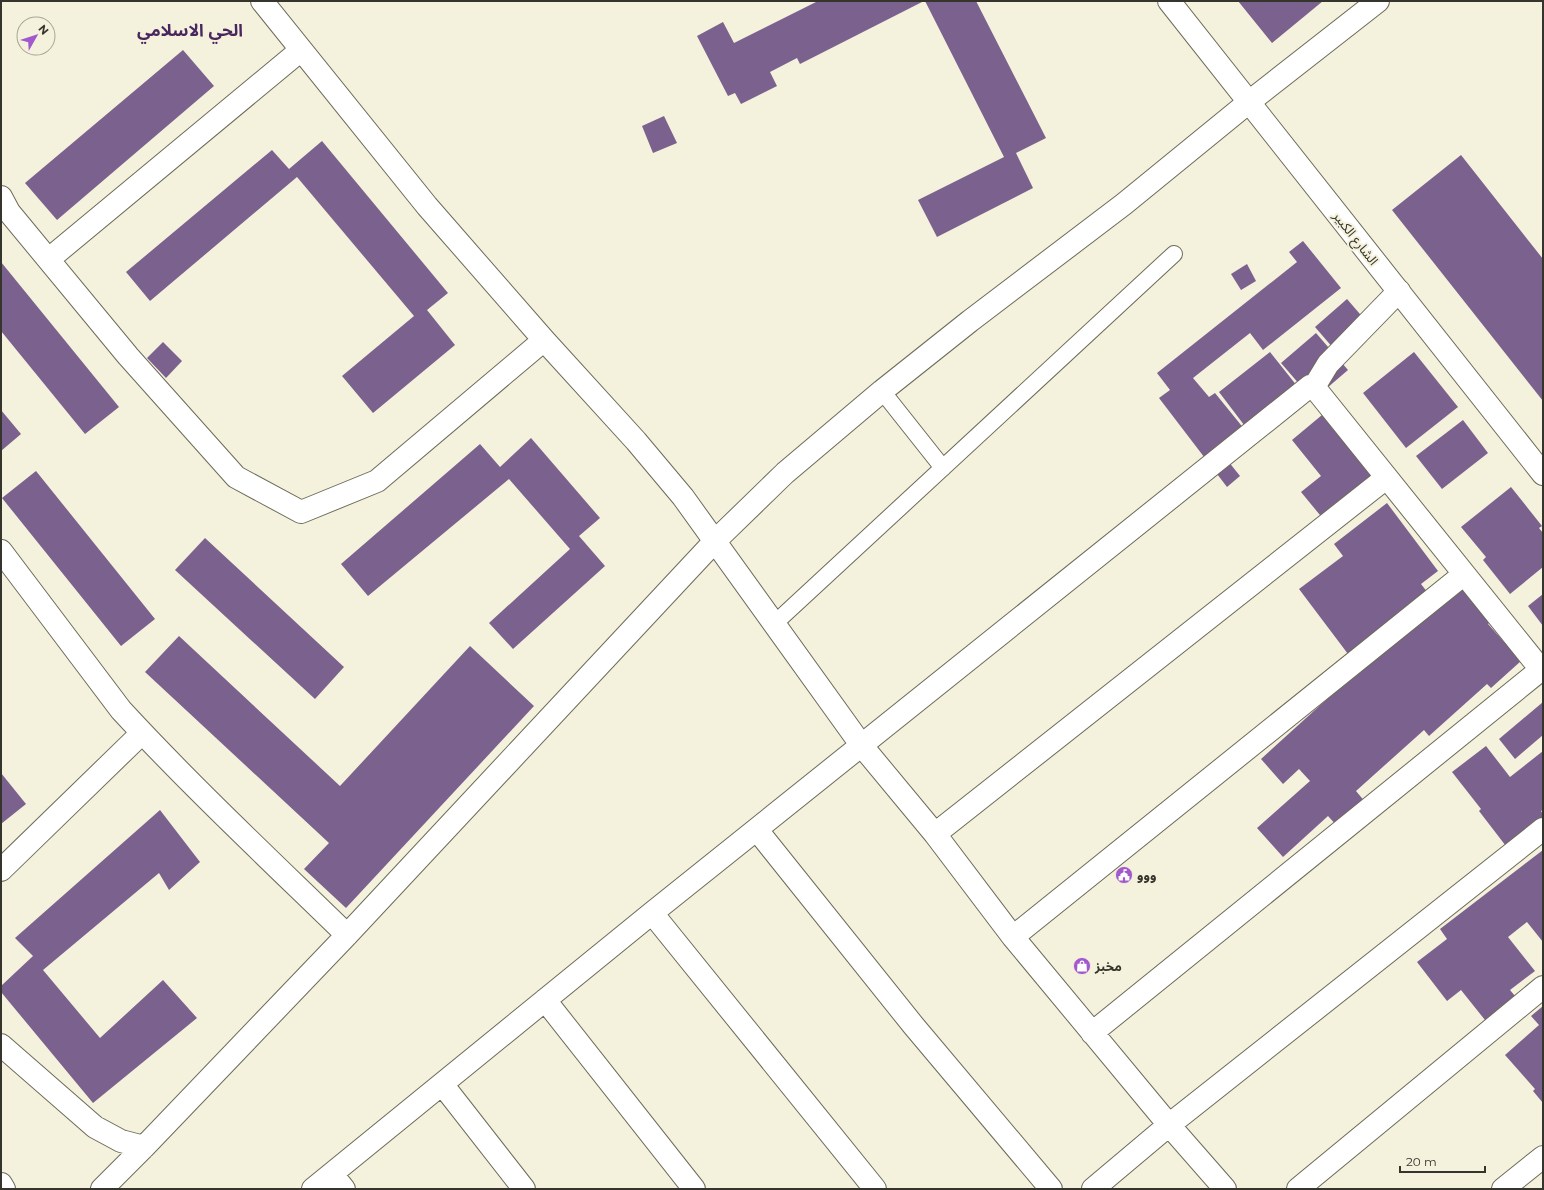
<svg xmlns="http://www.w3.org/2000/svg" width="1544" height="1190" font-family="Montserrat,'Noto Sans Arabic',sans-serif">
  <rect width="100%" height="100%" fill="#f4f1dc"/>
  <path fill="#7b628e" d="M 818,1 L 924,1 L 800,64 L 797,58 L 770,72 L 777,86 L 741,104 L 735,93 L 728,96 L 697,36 L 723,22 L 734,43 Z
    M 925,1 L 976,1 L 1046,138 L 1016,153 L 1033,188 L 937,237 L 918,200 L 1004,157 Z
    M 1238,1 L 1323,1 L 1272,43 Z
    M 183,50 L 214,86 L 57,220 L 25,183 Z
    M 664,116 L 677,143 L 653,153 L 642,126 Z
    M 322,141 L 448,293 L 427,310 L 455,345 L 373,413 L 342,376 L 414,316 L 297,177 L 150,301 L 126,272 L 272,150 L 289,169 Z
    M 1461,155 L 1543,259 L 1543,401 L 1392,210 Z
    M 1303,241 L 1341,288 L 1263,350 L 1250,333 L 1193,378 L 1209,397 L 1215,393 L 1245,430 L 1220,451 L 1240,476 L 1227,487 L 1159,398 L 1170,390 L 1157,373 L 1297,262 L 1289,252 Z
    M 1,262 L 119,407 L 85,434 L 1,331 Z
    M 1247,264 L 1256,281 L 1241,290 L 1231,274 Z
    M 1347,299 L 1372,328 L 1340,356 L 1315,327 Z
    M 1316,333 L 1348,370 L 1313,400 L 1281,363 Z
    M 163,342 L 182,361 L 166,378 L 147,358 Z
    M 1270,352 L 1309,401 L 1257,442 L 1219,392 Z
    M 1414,352 L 1458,407 L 1406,448 L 1363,393 Z
    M 1,410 L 21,434 L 1,451 Z
    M 1328,410 L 1385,480 L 1329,526 L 1301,492 L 1321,476 L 1292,440 Z
    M 1463,420 L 1488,453 L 1442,489 L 1416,456 Z
    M 531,438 L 600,518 L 579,536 L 605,566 L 513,649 L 489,623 L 570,549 L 509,479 L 368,596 L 341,564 L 480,444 L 500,467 Z
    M 36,471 L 155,619 L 121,646 L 2,498 Z
    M 1511,487 L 1542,526 L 1539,528 L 1543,533 L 1543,567 L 1510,594 L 1483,560 L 1486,557 L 1461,527 Z
    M 1387,503 L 1438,571 L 1421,584 L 1428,593 L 1348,654 L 1299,589 L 1343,556 L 1334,544 Z
    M 205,538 L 344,667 L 315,699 L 175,570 Z
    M 1456,582 L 1491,621 L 1488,624 L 1521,661 L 1491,688 L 1487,684 L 1429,736 L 1424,730 L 1356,791 L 1366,803 L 1339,828 L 1328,816 L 1283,857 L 1257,828 L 1310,781 L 1299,769 L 1283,784 L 1261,759 Z
    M 1543,594 L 1543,626 L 1528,606 Z
    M 179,636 L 340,786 L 470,646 L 534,706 L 346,908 L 304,869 L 329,843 L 145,672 Z
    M 1543,702 L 1543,735 L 1515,759 L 1499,739 Z
    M 1486,746 L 1510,777 L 1543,751 L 1543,810 L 1541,811 L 1543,814 L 1543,823 L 1509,850 L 1479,811 L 1481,809 L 1452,772 Z
    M 1,773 L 26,804 L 1,824 Z
    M 160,810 L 200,862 L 169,890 L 159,873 L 43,970 L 100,1038 L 163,980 L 197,1018 L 93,1103 L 1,992 L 1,986 L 33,956 L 15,938 Z
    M 1543,850 L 1543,942 L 1527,922 L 1508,937 L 1535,971 L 1510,990 L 1520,1002 L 1489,1025 L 1461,990 L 1447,1001 L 1417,962 L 1447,939 L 1440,929 Z
    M 1543,1006 L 1543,1103 L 1533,1091 L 1535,1089 L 1505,1055 L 1539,1025 L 1531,1016 Z"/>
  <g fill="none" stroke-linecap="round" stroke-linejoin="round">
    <g stroke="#6d6b59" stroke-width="18">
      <path id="lane" d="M 882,391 L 943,468
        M 774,624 L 1174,254"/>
    </g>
    <g stroke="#6d6b59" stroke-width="24">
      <path id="street" d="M 262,1 L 427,206 L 544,340 L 636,441 L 683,497 L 862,746 L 935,834 L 1013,937 L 1169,1125 L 1225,1189
        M 1,197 L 9,212 L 128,356 L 236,477 L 301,512 L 377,481 L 544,340
        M 49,259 L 301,50
        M 1314,387 L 1328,364 L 1399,291
        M 1,551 L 121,710 C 193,788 271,861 347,935
        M 757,830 L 913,1025 L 1051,1189
        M 935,834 L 1386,478
        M 1,870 L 142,733
        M 652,913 L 875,1189
        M 1013,937 L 1463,575
        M 545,1000 L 694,1189
        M 1092,1033 L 1543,668
        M 1,1045 L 95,1127 L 121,1141 L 144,1147
        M 442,1084 L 524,1189
        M 332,1174 L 344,1189
        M 102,1189 L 144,1147 L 347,935 L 715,541 L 785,473 L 882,391 L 970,321 L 1124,204 L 1249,102 L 1378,1
        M 313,1189 L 652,913 L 1310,386 L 1314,387 L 1543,672
        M 1093,1189 L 1169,1125 L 1543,829
        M 1298,1189 L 1543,987
        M 1503,1189 L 1543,1157"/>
    </g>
    <g stroke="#6d6b59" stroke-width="24">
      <path id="secondary" d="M 1169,1 L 1543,474
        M 1,1184 L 4,1189"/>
    </g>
    <use href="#lane" stroke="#fff" stroke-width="16"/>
    <use href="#street" stroke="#fff" stroke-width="22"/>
    <use href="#secondary" stroke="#fff" stroke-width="22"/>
  </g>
  <defs>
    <g id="civic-disc" transform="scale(0.9)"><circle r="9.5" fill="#a159cd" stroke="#f4f1dc"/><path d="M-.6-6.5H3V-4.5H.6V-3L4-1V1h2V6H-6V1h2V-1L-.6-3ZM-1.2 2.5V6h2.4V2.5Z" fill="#fff"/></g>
    <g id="shop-disc" transform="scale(0.9)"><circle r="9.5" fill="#a159cd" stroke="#f4f1dc"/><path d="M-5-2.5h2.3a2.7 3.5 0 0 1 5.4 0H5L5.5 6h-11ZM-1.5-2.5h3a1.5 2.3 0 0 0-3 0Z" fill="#fff"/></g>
  </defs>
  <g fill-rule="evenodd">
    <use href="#civic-disc" x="1124" y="875"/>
    <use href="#shop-disc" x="1082" y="966"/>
  </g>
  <g text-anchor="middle" stroke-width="4" stroke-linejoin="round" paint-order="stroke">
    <g font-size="13" fill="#36352d" stroke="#f4f1dc">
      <text transform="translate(1356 238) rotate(52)" y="5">الشارع الكبير</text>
    </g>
    <g font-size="13" font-weight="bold" fill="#36352d" stroke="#f4f1dc" text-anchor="start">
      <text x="1137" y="880">ووو</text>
      <text x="1095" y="971">مخبز</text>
    </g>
    <g font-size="17" font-weight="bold" fill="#49275e" stroke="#f4f1dc">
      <text x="190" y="36">الحي الاسلامي</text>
    </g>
  </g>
  <rect width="1544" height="1190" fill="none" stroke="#36352d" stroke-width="4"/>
  <g transform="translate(36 36) rotate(51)"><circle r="19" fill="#f4f1dc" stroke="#a8a696"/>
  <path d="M0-3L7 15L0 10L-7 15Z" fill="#a159cd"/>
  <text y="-6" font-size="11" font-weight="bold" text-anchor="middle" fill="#36352d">N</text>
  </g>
  <path d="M1400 1166v6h85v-6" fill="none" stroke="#36352d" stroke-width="2"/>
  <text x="1406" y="1166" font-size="12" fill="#36352d" stroke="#f4f1dc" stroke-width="3" paint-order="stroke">20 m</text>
</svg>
